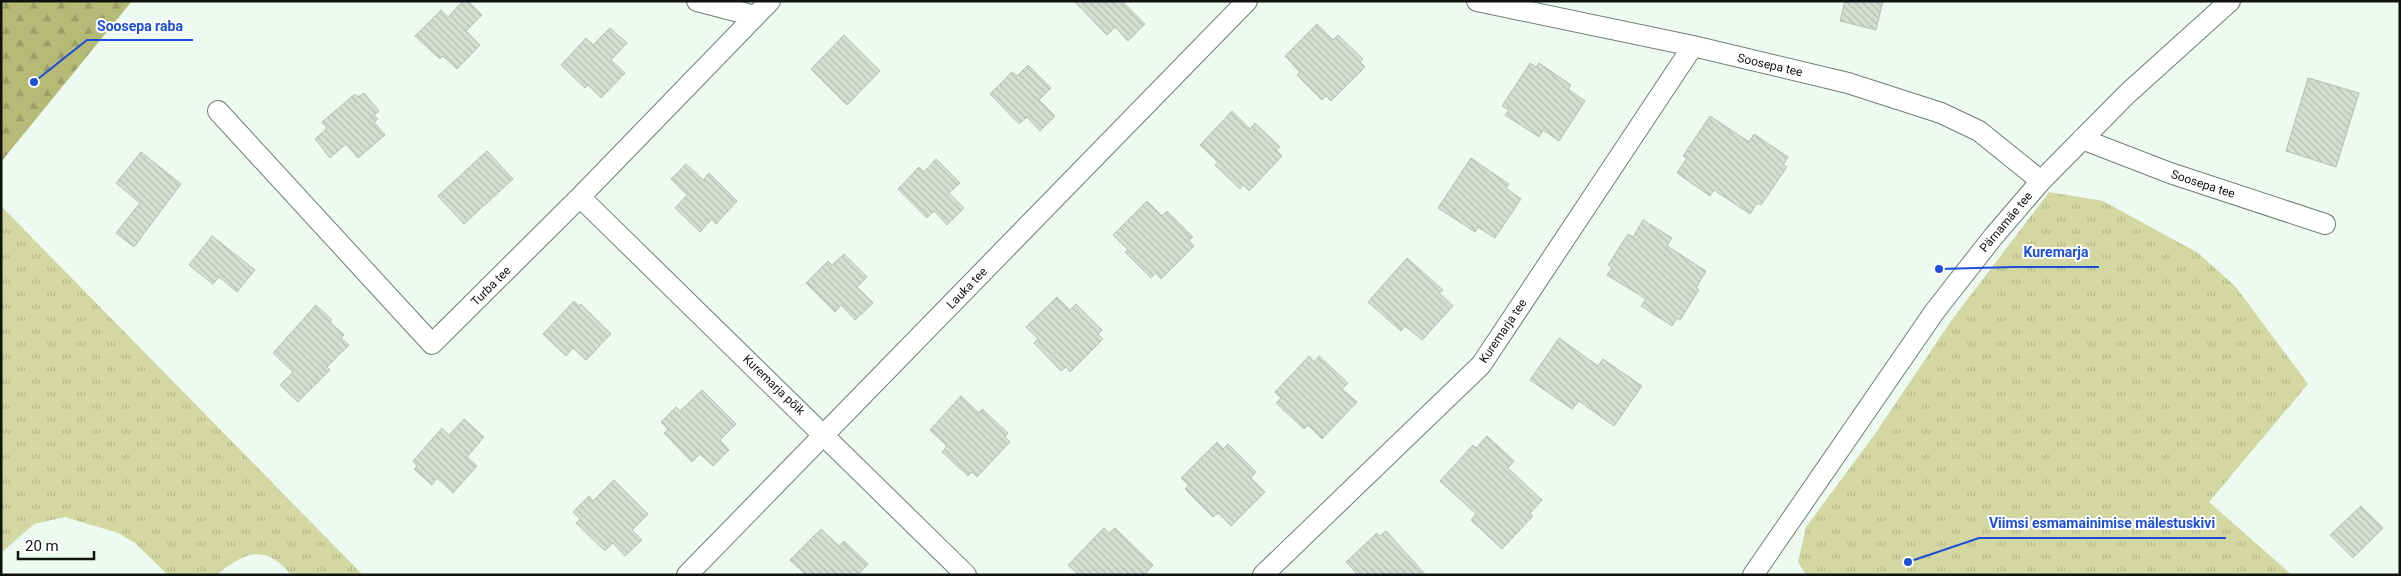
<svg xmlns="http://www.w3.org/2000/svg" width="2401" height="576" font-family="Roboto,sans-serif">
  <defs>
    <pattern id="grass-tufts" width="24" height="20" patternUnits="userSpaceOnUse" patternTransform="scale(1.25)"><rect width="24" height="20" fill="#d3d7a2"/><path d="M3 7l-1-3M5 7V3M7 7l1-3M15 17l-1-3M17 17v-4M19 17l1-3" fill="none" stroke="#b4b88a"/></pattern>
    <pattern id="forest-firs" width="22" height="20" patternUnits="userSpaceOnUse" patternTransform="scale(1.25)"><rect width="22" height="20" fill="#b6ba77"/><path d="M5 1l3.5 6h-7zM16 11l3.5 6h-7z" fill="#9b9f66"/></pattern>
    <pattern id="building-back-hatch" width="6" height="6" patternUnits="userSpaceOnUse" patternTransform="scale(1.25)"><rect width="6" height="6" fill="#d6ded1"/><path d="M-1 5l2 2M0 0l6 6M5-1l2 2" fill="none" stroke="#b6beb2"/></pattern>
  </defs>
  <rect width="100%" height="100%" fill="#edfaf1"/>
  <path fill="url(#grass-tufts)" d="M 2049,192 L 2103,201 L 2198,253 L 2235,286 L 2308,384 L 2209,502 L 2292,575 L 1806,575 L 1798,562 L 1806,527 L 1875,434 L 1951,321 Z
    M 1,206 L 363,575 L 291,575 C 266,544 245,551 217,575 L 168,575 L 135,543 L 118,533 L 65,517 L 34,524 L 1,553 Z"/>
  <path fill="url(#forest-firs)" d="M 1,1 L 132,1 L 1,162 Z"/>
  <path fill="url(#building-back-hatch)" stroke="#b8c0b4" d="M 463,1 L 468,1 L 482,15 L 466,31 L 480,45 L 457,69 L 443,56 L 440,59 L 415,36 L 441,10 L 448,17 Z
    M 1074,1 L 1122,1 L 1145,24 L 1128,41 L 1115,27 L 1107,35 Z
    M 1845,1 L 1883,1 L 1876,30 L 1840,21 Z
    M 1317,24 L 1333,40 L 1338,35 L 1363,59 L 1360,62 L 1365,67 L 1331,101 L 1326,96 L 1322,100 L 1297,75 L 1300,72 L 1285,56 Z
    M 610,28 L 627,43 L 611,60 L 625,73 L 601,98 L 588,85 L 585,88 L 561,65 L 586,38 L 593,45 Z
    M 844,35 L 880,71 L 847,105 L 811,69 Z
    M 1530,63 L 1536,67 L 1539,63 L 1571,85 L 1568,89 L 1585,101 L 1559,141 L 1543,130 L 1539,137 L 1505,115 L 1509,110 L 1502,106 Z
    M 1028,65 L 1051,88 L 1039,100 L 1055,116 L 1040,131 L 1027,117 L 1019,124 L 990,94 L 1012,72 L 1017,76 Z
    M 2308,78 L 2359,93 L 2336,167 L 2286,151 Z
    M 364,93 L 379,111 L 374,115 L 378,119 L 374,122 L 385,135 L 358,158 L 346,144 L 330,158 L 315,139 L 327,128 L 322,122 L 355,94 L 358,97 Z
    M 1232,111 L 1250,129 L 1255,123 L 1280,147 L 1276,150 L 1282,156 L 1249,191 L 1243,185 L 1240,189 L 1215,165 L 1218,162 L 1200,145 Z
    M 1710,116 L 1749,142 L 1754,134 L 1788,157 L 1783,165 L 1787,167 L 1761,205 L 1757,203 L 1750,214 L 1714,190 L 1710,196 L 1677,173 L 1687,158 L 1683,156 Z
    M 487,151 L 513,179 L 464,224 L 438,196 Z
    M 141,152 L 181,184 L 134,247 L 116,233 L 140,203 L 116,183 Z
    M 1471,158 L 1509,184 L 1506,188 L 1521,199 L 1495,238 L 1478,227 L 1475,232 L 1438,208 Z
    M 936,159 L 960,183 L 949,193 L 964,208 L 947,225 L 934,211 L 927,218 L 898,189 L 919,167 L 924,172 Z
    M 686,164 L 703,180 L 709,173 L 737,201 L 716,224 L 712,219 L 700,232 L 675,208 L 687,195 L 671,179 Z
    M 1147,201 L 1162,216 L 1167,211 L 1193,237 L 1189,240 L 1194,246 L 1161,279 L 1156,273 L 1151,278 L 1125,252 L 1128,250 L 1113,235 Z
    M 1643,220 L 1672,238 L 1667,246 L 1706,271 L 1696,288 L 1699,290 L 1680,320 L 1677,318 L 1672,326 L 1641,306 L 1646,299 L 1607,275 L 1612,268 L 1608,265 L 1628,234 L 1633,237 Z
    M 212,236 L 255,270 L 237,292 L 219,277 L 213,284 L 189,265 Z
    M 844,254 L 867,277 L 857,287 L 873,303 L 855,320 L 841,305 L 835,312 L 806,283 L 828,261 L 832,265 Z
    M 1407,258 L 1443,290 L 1439,293 L 1453,306 L 1422,340 L 1405,326 L 1401,331 L 1368,302 Z
    M 1057,297 L 1070,310 L 1076,304 L 1102,330 L 1098,334 L 1103,339 L 1070,372 L 1066,367 L 1061,371 L 1034,343 L 1038,339 L 1026,327 Z
    M 574,301 L 579,306 L 581,304 L 611,334 L 586,360 L 573,348 L 566,356 L 543,334 Z
    M 316,305 L 332,320 L 330,322 L 344,335 L 341,338 L 349,345 L 327,367 L 330,370 L 298,402 L 280,385 L 293,372 L 273,353 Z
    M 1559,338 L 1598,366 L 1603,359 L 1642,386 L 1614,426 L 1579,401 L 1572,409 L 1530,380 Z
    M 1309,356 L 1314,362 L 1319,356 L 1348,383 L 1342,389 L 1357,402 L 1322,439 L 1308,425 L 1304,429 L 1276,403 L 1281,398 L 1275,392 Z
    M 702,390 L 736,424 L 720,440 L 729,450 L 713,466 L 700,454 L 692,462 L 664,433 L 668,429 L 661,422 L 676,407 L 680,411 Z
    M 961,396 L 979,413 L 982,409 L 1008,433 L 1005,437 L 1010,442 L 977,477 L 972,472 L 968,476 L 942,452 L 947,446 L 930,430 Z
    M 464,419 L 484,437 L 467,457 L 477,466 L 453,493 L 437,478 L 432,485 L 414,469 L 417,466 L 413,461 L 442,428 L 449,435 Z
    M 1487,436 L 1514,461 L 1508,468 L 1542,500 L 1530,513 L 1533,516 L 1502,549 L 1471,520 L 1476,514 L 1440,481 L 1473,445 L 1476,448 Z
    M 1217,442 L 1223,449 L 1228,444 L 1256,472 L 1251,478 L 1265,492 L 1231,526 L 1218,513 L 1213,517 L 1185,489 L 1189,485 L 1181,478 Z
    M 614,480 L 648,514 L 632,530 L 642,540 L 625,556 L 613,543 L 605,551 L 576,523 L 580,519 L 573,512 L 589,496 L 593,501 Z
    M 2361,506 L 2383,528 L 2353,558 L 2330,535 Z
    M 1104,528 L 1109,533 L 1115,528 L 1153,565 L 1144,575 L 1079,575 L 1068,565 Z
    M 821,529 L 839,546 L 844,541 L 868,564 L 858,575 L 806,575 L 790,560 Z
    M 1386,531 L 1426,575 L 1358,575 L 1346,562 L 1377,533 L 1380,536 Z"/>
  <g fill="none" stroke-linecap="round" stroke-linejoin="round">
    <g stroke="#717d75" stroke-width="22">
      <path id="minor" d="M 697,1 L 755,16
        M 1477,1 L 1693,46 L 1848,83 L 1941,113 L 1979,131 L 2041,181
        M 218,111 L 432,344 L 580,197 L 770,1
        M 2082,139 L 2170,173 L 2325,224
        M 580,197 L 966,575
        M 687,575 L 1247,1
        M 1263,575 L 1481,365 L 1693,46
        M 1753,575 L 1935,311 L 1993,237 L 2041,181 L 2127,94 L 2230,1"/>
    </g>
    <use href="#minor" stroke="#fff" stroke-width="20"/>
  </g>
  <g text-anchor="middle" stroke-width="4" stroke-linejoin="round" paint-order="stroke">
    <g font-size="12" fill="#0f1310" stroke="#fff">
      <text transform="translate(1770 65) rotate(13)" y="4">Soosepa tee</text>
      <text transform="translate(2203 184) rotate(18)" y="4">Soosepa tee</text>
      <text transform="translate(2006 222) rotate(-50)" y="4">Pärnamäe tee</text>
      <text transform="translate(491 286) rotate(-45)" y="4">Turba tee</text>
      <text transform="translate(967 288) rotate(-46)" y="4">Lauka tee</text>
      <text transform="translate(1503 331) rotate(-56)" y="4">Kuremarja tee</text>
      <text transform="translate(774 385) rotate(44)" y="4">Kuremarja põik</text>
    </g>
  </g>
  <path fill="none" stroke="#1d4ed8" stroke-width="2" d="M34 82L87 40H193M1939 269L2014 267H2099M1908 562L1979 538H2226"/>
  <g fill="#1d4ed8" stroke="#fff" stroke-width="2">
    <circle cx="34" cy="82" r="5"/>
    <circle cx="1939" cy="269" r="5"/>
    <circle cx="1908" cy="562" r="5"/>
  </g>
  <g font-size="14" text-anchor="middle" font-weight="bold" fill="#1d4ed8" stroke="#fff" stroke-width="4" stroke-linejoin="round" paint-order="stroke">
    <text x="140" y="31">Soosepa raba</text>
    <text x="2056" y="257">Kuremarja</text>
    <text x="2102" y="528">Viimsi esmamainimise mälestuskivi</text>
  </g>
  <rect width="2401" height="576" fill="none" stroke="#0f1310" stroke-width="5"/>
  <path d="M18 551v8h76v-8" fill="none" stroke="#0f1310" stroke-width="2.5"/>
  <text x="25" y="551" font-size="15" fill="#0f1310" stroke="#ffffff" stroke-width="4" paint-order="stroke">20 m</text>
</svg>
